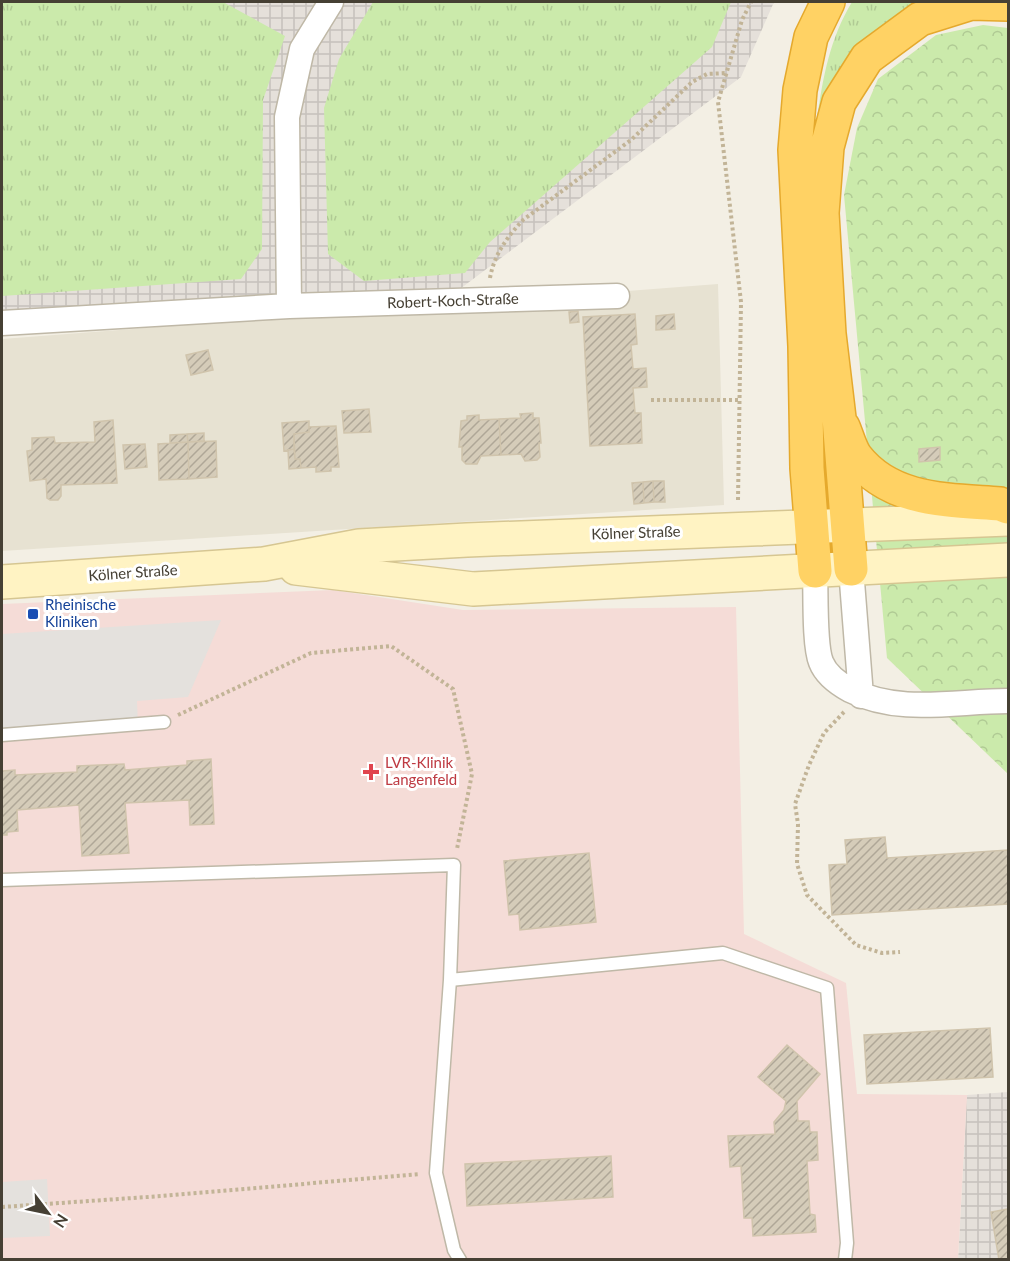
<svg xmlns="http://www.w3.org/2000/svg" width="1010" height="1261" font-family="Lato,sans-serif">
  <defs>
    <pattern id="industrial-grid" width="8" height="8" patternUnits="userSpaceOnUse" patternTransform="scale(1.5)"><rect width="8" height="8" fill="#e5e0da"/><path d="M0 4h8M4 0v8" fill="none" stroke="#c6c1bc"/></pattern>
    <pattern id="grass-tufts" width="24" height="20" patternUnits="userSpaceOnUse" patternTransform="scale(1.5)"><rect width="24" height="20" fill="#cbeaab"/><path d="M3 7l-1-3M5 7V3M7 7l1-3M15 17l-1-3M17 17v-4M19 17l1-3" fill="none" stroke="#b0ca94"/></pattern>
    <pattern id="forest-crowns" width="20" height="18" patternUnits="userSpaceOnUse" patternTransform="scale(1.5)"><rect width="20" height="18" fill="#cbeaab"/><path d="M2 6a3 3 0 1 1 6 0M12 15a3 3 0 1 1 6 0" fill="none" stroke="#b0ca94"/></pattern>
    <pattern id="building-hatch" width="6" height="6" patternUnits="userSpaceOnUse" patternTransform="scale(1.5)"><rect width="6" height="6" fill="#d5ccb9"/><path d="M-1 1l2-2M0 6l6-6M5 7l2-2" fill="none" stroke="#afa797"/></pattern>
  </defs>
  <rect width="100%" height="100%" fill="#f3efe4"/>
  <path fill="#e7e2d2" d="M 718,284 L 724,505 L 2,551 L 2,339 Z"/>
  <path fill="url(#industrial-grid)" d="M 2,2 L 774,2 L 741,77 L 448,298 L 2,332 Z
    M 1008,1092 L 1008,1259 L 958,1260 L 967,1095 Z"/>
  <path fill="#f5dcd7" d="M 333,590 L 463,610 L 736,607 L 744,934 L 846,983 L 857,1094 L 967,1095 L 958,1259 L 2,1259 L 2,604 Z"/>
  <path fill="url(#grass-tufts)" d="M 2,2 L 223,2 L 285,36 L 263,100 L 262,249 L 241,279 L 2,296 Z
    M 373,2 L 731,2 L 712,47 L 490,242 L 465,273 L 364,281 L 328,254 L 324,108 L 339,59 Z
    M 852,2 L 916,2 L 864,42 L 817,119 C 823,77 830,38 852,2 Z"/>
  <path fill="url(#forest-crowns)" d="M 983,25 L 1008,28 L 1008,774 L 887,658 L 844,195 L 857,128 L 878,79 L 936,35 Z"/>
  <path fill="#e4e1dd" d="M 221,620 L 188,697 L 137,701 L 138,725 L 2,735 L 2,634 Z
    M 47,1179 L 50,1236 L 2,1238 L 2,1182 Z"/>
  <path fill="url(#building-hatch)" stroke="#d0c4ac" stroke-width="1.5" d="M 578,311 L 579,322 L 570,323 L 569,312 Z
    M 635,314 L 637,344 L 631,345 L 633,369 L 646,368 L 647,387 L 633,388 L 635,413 L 641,413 L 642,443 L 590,446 L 583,317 Z
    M 674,314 L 675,329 L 656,330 L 656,316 Z
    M 208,350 L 213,370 L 191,375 L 186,355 Z
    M 369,409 L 371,432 L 344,433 L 342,411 Z
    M 533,413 L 533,418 L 539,418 L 541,443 L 539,443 L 540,457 L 537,460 L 525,461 L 521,454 L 501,455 L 499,419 L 521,418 L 520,414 Z
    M 479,415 L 479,420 L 499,419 L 501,455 L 481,456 L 477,464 L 466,464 L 462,460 L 462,447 L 459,447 L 461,421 L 467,420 L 467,416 Z
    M 113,420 L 117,483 L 61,485 L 61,496 L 58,500 L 50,500 L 47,498 L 46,479 L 30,481 L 27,451 L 32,450 L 32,438 L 54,437 L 55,443 L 95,442 L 94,422 Z
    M 309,421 L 309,432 L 294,434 L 294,449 L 284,451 L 282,423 Z
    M 336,426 L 339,467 L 331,467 L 331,471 L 316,472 L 316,467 L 301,468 L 300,459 L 295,459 L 294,434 L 309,432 L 309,427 Z
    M 204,433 L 204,441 L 188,442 L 187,434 Z
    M 187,434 L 188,442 L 170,443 L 170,435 Z
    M 216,441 L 217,477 L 189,479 L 188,442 Z
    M 188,442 L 189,479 L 159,480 L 158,444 Z
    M 145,444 L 147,467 L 125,469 L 123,445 Z
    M 940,447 L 940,460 L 919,462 L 919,449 Z
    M 294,449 L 295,459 L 300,459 L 301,468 L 289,469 L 288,450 Z
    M 653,481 L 664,481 L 665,502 L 654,502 Z
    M 653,481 L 654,502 L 644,503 L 643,482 Z
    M 643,482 L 644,503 L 634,504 L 632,483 Z
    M 211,759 L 214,824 L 190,825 L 189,800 L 125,803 L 129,853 L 82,856 L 79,805 L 17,810 L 18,831 L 7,832 L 7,835 L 2,835 L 2,771 L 15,770 L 15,775 L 77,772 L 77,766 L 124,764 L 125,770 L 187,765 L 187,761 Z
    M 885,837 L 887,858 L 1008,850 L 1008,904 L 832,915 L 829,865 L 847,864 L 845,840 Z
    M 589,853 L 596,922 L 520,930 L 519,914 L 509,915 L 504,861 Z
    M 990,1028 L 993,1077 L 867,1084 L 864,1035 Z
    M 787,1045 L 820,1074 L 797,1101 L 798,1121 L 809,1121 L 810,1132 L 817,1132 L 818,1160 L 807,1161 L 810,1214 L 815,1215 L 816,1232 L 753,1236 L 752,1218 L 744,1218 L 741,1166 L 730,1167 L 728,1136 L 775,1134 L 774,1122 L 784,1110 L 786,1101 L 758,1077 Z
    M 611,1156 L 613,1197 L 467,1206 L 465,1164 Z
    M 1008,1209 L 1008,1260 L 999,1260 L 991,1212 Z"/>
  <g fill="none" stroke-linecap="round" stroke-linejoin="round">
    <g stroke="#bfb8a7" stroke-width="15">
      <path id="lane" d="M 2,735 L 164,722
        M 2,880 L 454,865 L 450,980 L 436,1173 L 454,1250 L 460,1260
        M 450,980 L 723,953 L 827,988 L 847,1243 L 845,1260"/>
    </g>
    <g stroke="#bfb8a7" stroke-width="27">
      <path id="street" d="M 289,306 L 617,296
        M 2,323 L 289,306 L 287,117 L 302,49 L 331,2
        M 851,569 L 861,696
        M 815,571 C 816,592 814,645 821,662 C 826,675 839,684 850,690 C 900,715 955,701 1008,701"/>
    </g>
    <g stroke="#d6c692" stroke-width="36">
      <path id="secondary" d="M 296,568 L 473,589 L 1008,560
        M 2,582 L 264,564 L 359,546 L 467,540 L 1008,519"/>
    </g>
    <g stroke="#e5a92d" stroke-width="36">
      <path id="highway" d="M 843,427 C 847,436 850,449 856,457 C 891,502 948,500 1000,504 L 1008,507
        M 851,569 L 839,418 L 829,334 L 822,213 L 827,147 L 839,102 L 867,58 L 920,19 L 971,3 L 1008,4
        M 815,571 L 807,468 L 805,346 L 795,150 L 800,90 L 811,37 L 828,2"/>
    </g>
    <path stroke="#c2b497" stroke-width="4" stroke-dasharray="3 3" stroke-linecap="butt" d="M 490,278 C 494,255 507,237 523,220 L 631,140 L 692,82 L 707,74 L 727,73
      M 651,400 L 739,400
      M 738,500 L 741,302 L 718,102 L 742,20 L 751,2
      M 844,712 L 824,733 L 809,765 L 795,804 L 798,824 L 797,864 L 807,895 L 856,945 L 882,953 L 900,952
      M 178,715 L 311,653 L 391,646 L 453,689 L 472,774 L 457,849
      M 2,1207 L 162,1196 L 420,1174"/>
    <use href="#lane" stroke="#fff" stroke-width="12"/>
    <use href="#street" stroke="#fff" stroke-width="24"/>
    <use href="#secondary" stroke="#fff3c3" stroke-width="33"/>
    <use href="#highway" stroke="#ffd264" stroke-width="33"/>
  </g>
  <rect fill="#1a4fb4" stroke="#fff" stroke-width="2" x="27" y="608" width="12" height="12" rx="3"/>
  <path fill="#e0444e" stroke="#fff" stroke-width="2" d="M368 763h6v6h6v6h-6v6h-6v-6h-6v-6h6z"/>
  <g text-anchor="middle" stroke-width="6" stroke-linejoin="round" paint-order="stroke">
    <g font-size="15" fill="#464034" stroke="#fff">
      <text transform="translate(453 301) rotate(-2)" y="5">Robert-Koch-Straße</text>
      <text transform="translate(636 533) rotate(-2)" y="5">Kölner Straße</text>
      <text transform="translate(133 573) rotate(-4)" y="5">Kölner Straße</text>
    </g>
    <g font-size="15" fill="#164399" stroke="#fff" text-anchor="start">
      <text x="45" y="610">Rheinische<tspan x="45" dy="17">Kliniken</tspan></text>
    </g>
    <g font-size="15" fill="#be3a42" stroke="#fff" text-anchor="start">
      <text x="385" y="768">LVR-Klinik<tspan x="385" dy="17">Langenfeld</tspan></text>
    </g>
  </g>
  <rect width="1010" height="1261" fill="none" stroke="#464034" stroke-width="6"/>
  <g transform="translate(48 1213) rotate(122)" stroke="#ffffff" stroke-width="4.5" paint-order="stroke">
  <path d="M0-4.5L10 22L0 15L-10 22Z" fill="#464034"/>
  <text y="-9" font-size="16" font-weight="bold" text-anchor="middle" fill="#464034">N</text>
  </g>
</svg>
